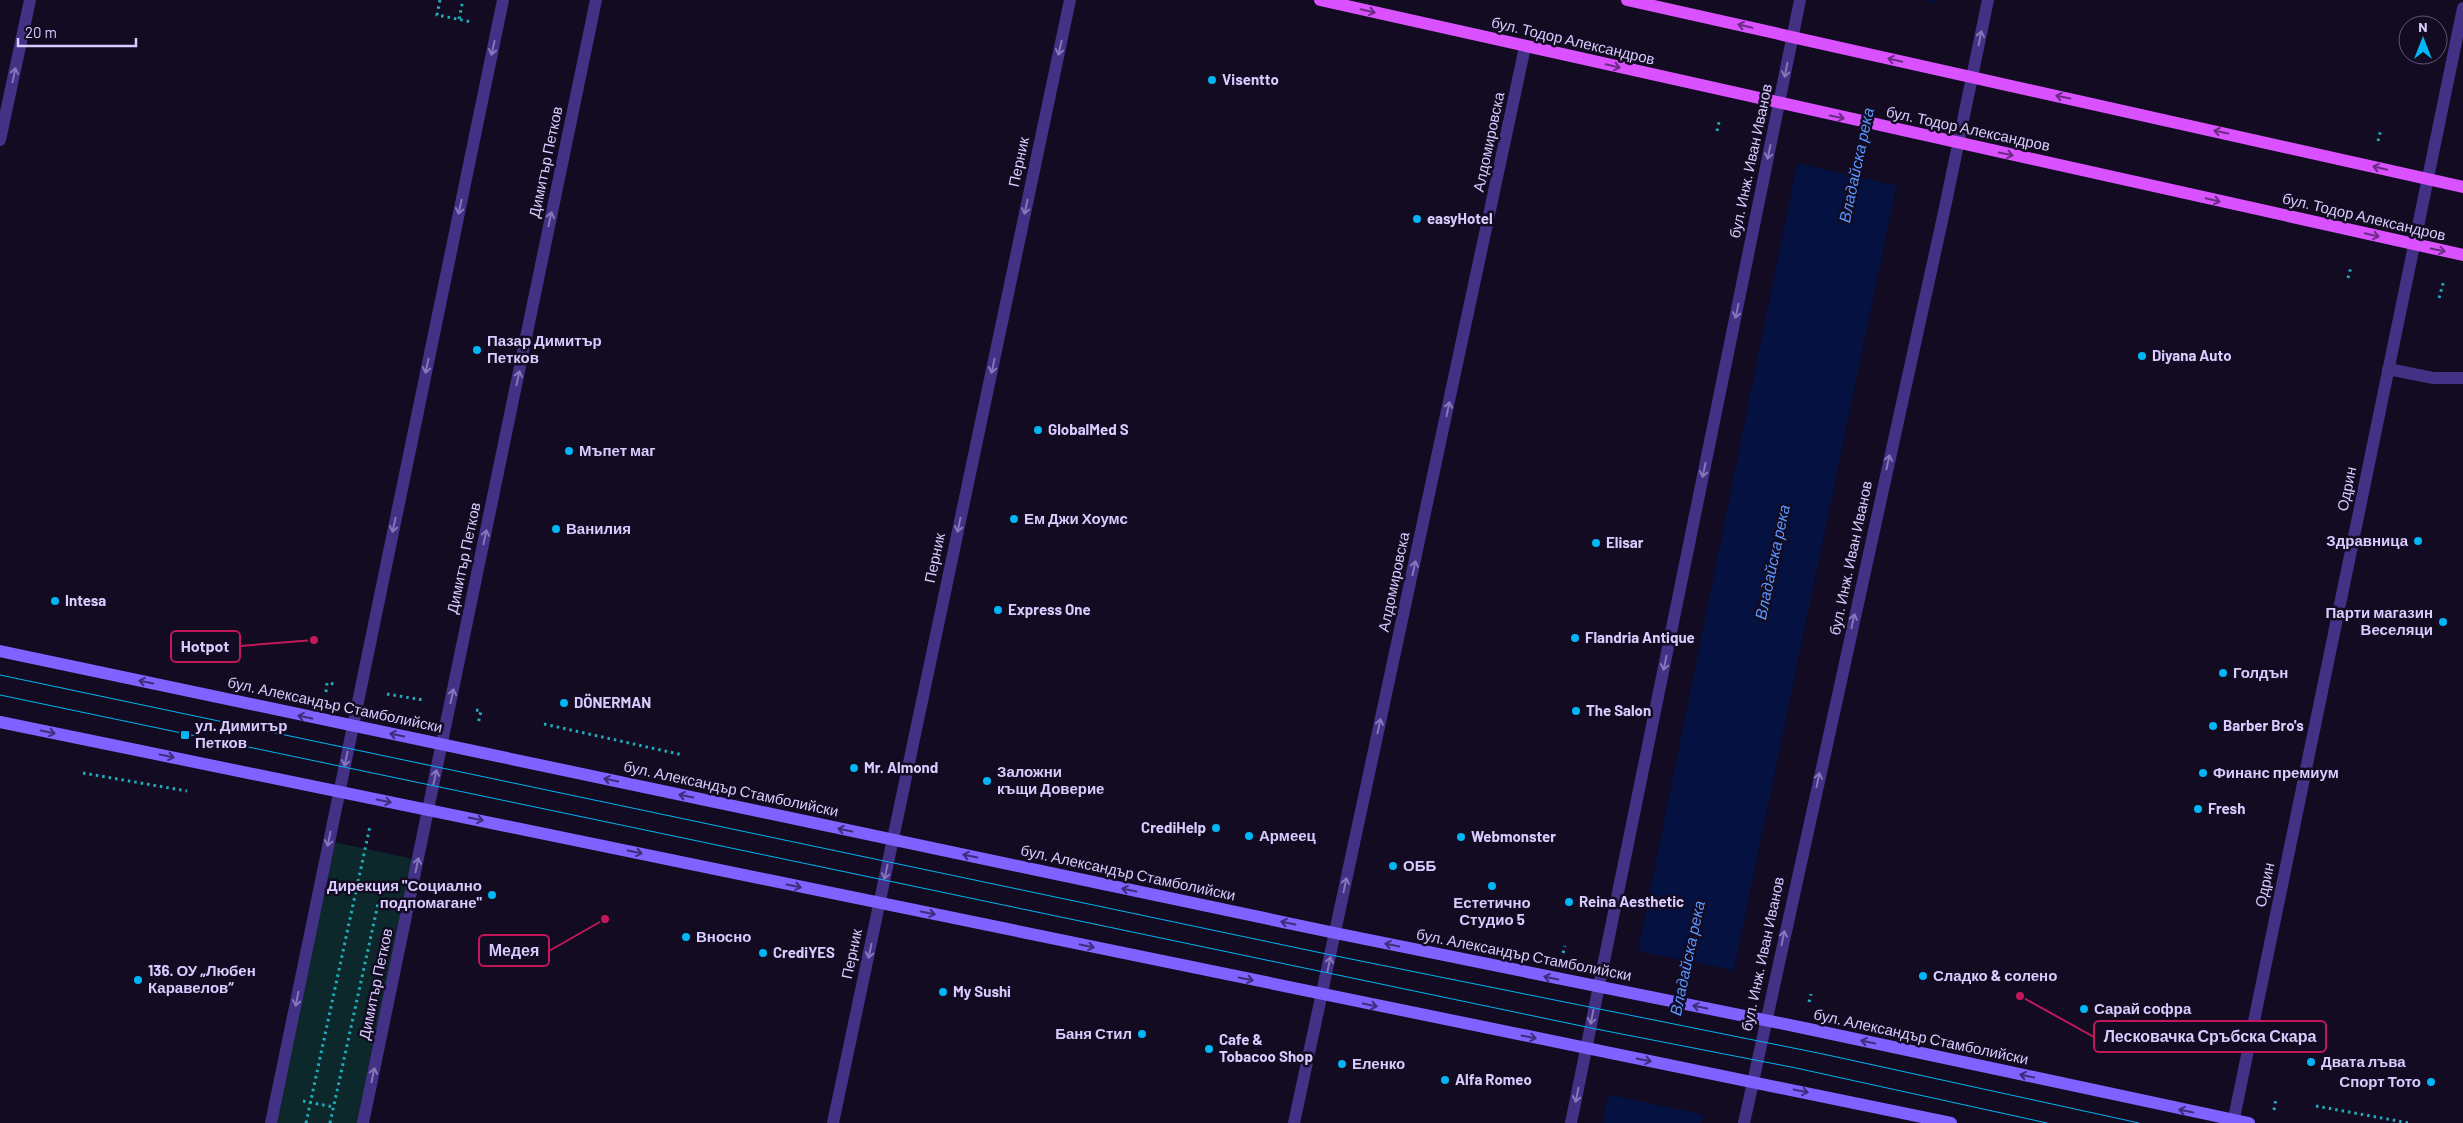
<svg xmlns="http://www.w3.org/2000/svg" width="2463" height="1123" font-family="Barlow,sans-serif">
  <rect width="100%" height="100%" fill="#120b21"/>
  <path fill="#0d282b" d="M 329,841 L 418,860 L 363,1123 L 271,1123 Z"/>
  <path fill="#051140" d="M 1834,0 L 1935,0 L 1702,1123 L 1603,1123 L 1797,164 Z"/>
  <path fill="#120b21" d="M 1831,0 L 1924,0 L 1937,3 L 1899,186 L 1795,163 Z
    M 1633,950 L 1736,971 L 1706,1115 L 1606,1094 Z"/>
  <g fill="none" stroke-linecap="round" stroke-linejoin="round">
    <path stroke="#22acbb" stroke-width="3" stroke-dasharray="2.5 4" stroke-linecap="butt" d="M 440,0 L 437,15 L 472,22
      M 459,19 L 463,0
      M 1717,131 L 1719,122
      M 2378,141 L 2381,129
      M 2348,278 L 2351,267
      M 2439,298 L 2444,280
      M 326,692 L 327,683 L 335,684
      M 387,694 L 423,700
      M 476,710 L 481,711 L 478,724
      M 544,724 L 683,755
      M 83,773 L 187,791
      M 1563,953 L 1565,946
      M 1809,1002 L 1811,994
      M 303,1101 L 334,1107
      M 2316,1106 L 2409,1123
      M 2274,1110 L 2276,1098
      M 306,1123 L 370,826
      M 330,1123 L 378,904"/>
    <path stroke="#423184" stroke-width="12" d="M 2388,369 L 2433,378 L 2463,378"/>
    <path stroke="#423184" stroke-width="12" d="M 0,140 L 30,0
      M 271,1123 L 503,0
      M 363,1123 L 596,0
      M 833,1123 L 1070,0
      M 1294,1123 L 1525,47
      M 1571,1123 L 1800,0
      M 1744,1123 L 1944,212 L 1988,0
      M 2233,1123 L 2463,8"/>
    <path stroke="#7f62ff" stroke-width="12" d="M 0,651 L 1335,933 L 1804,1028 L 2249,1123
      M 0,722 L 1951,1123"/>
    <path stroke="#da52ff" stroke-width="12" d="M 1320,0 L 2463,255
      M 1627,0 L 2463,187"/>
    <path stroke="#00b6f6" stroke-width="1" d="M 0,675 L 1331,955 L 1823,1054 L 2139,1123
      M 0,695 L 1591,1028 L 1796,1068 L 2047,1123"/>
  </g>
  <defs><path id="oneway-shaft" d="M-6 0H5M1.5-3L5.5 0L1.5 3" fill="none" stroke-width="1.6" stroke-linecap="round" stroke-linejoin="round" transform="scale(1.25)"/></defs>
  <g stroke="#6c2b85">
    <use href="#oneway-shaft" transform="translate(1368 11) rotate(13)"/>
    <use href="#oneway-shaft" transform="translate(1745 26) rotate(-167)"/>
    <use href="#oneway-shaft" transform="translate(1895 60) rotate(-167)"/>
    <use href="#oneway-shaft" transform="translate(1613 66) rotate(13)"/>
    <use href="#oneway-shaft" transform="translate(2063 97) rotate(-168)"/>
    <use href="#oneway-shaft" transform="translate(1837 117) rotate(12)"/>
    <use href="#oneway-shaft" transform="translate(2221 132) rotate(-168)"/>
    <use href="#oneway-shaft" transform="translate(2006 154) rotate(12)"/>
    <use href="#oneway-shaft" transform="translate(2380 168) rotate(-167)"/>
    <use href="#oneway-shaft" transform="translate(2213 200) rotate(13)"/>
    <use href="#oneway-shaft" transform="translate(2372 235) rotate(14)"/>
    <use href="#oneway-shaft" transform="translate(2438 250) rotate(11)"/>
  </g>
  <g stroke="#8676bb">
    <use href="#oneway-shaft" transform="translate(1980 38) rotate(-79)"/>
    <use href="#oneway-shaft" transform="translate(493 48) rotate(102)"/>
    <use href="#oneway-shaft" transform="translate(1060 48) rotate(102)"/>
    <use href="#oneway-shaft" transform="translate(1786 70) rotate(101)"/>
    <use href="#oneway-shaft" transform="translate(14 75) rotate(-78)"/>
    <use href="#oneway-shaft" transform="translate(1769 152) rotate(102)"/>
    <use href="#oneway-shaft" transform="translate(460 207) rotate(102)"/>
    <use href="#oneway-shaft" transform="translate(1026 207) rotate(102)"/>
    <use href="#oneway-shaft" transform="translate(550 219) rotate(-78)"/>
    <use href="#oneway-shaft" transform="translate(1737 311) rotate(102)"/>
    <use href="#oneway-shaft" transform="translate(427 366) rotate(102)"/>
    <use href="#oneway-shaft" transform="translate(993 366) rotate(102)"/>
    <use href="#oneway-shaft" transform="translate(518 378) rotate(-78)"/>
    <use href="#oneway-shaft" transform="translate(1448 409) rotate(-78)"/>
    <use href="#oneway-shaft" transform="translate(1888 462) rotate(-78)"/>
    <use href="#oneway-shaft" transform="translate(1704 470) rotate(102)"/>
    <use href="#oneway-shaft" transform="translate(394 525) rotate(102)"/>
    <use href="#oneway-shaft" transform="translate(959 525) rotate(102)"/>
    <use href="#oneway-shaft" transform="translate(485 537) rotate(-78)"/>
    <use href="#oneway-shaft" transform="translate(1414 568) rotate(-78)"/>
    <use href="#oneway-shaft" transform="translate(1853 621) rotate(-78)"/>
    <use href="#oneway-shaft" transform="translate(1665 663) rotate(102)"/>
    <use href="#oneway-shaft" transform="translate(452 696) rotate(-78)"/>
    <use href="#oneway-shaft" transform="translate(1379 726) rotate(-78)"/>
    <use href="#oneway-shaft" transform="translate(346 759) rotate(102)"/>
    <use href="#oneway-shaft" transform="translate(435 777) rotate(-78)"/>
    <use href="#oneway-shaft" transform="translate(1818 780) rotate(-78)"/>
    <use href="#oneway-shaft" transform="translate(329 839) rotate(102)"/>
    <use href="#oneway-shaft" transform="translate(417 865) rotate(-78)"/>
    <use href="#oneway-shaft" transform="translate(886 872) rotate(102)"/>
    <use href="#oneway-shaft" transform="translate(1345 885) rotate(-78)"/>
    <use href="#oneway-shaft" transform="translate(1783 938) rotate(-78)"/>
    <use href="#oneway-shaft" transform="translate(870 951) rotate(102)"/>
    <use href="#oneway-shaft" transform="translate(1329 964) rotate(-78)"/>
    <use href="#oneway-shaft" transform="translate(297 999) rotate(101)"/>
    <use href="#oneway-shaft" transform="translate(1592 1017) rotate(101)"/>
    <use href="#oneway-shaft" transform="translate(373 1075) rotate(-78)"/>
    <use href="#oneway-shaft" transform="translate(1577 1095) rotate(102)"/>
  </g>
  <g stroke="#3e2e7a">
    <use href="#oneway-shaft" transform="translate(146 682) rotate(-168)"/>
    <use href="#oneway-shaft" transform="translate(305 717) rotate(-168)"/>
    <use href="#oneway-shaft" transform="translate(48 732) rotate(12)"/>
    <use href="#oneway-shaft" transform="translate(397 735) rotate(-168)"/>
    <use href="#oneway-shaft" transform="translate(167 756) rotate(12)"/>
    <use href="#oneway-shaft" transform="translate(611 780) rotate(-168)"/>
    <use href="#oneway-shaft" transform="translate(686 796) rotate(-168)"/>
    <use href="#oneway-shaft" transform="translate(384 801) rotate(11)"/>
    <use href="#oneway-shaft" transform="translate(476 819) rotate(12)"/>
    <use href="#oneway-shaft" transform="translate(845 830) rotate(-168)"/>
    <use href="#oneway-shaft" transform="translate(635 852) rotate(12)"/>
    <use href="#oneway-shaft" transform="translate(970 856) rotate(-168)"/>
    <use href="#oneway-shaft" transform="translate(794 886) rotate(12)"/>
    <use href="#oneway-shaft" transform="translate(1129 890) rotate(-168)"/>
    <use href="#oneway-shaft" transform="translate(928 913) rotate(12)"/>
    <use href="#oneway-shaft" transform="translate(1288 923) rotate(-168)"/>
    <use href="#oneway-shaft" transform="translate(1392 945) rotate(-168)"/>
    <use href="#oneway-shaft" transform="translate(1087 946) rotate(12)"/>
    <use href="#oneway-shaft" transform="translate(1551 978) rotate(-168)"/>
    <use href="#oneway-shaft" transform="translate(1246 979) rotate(12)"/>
    <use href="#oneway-shaft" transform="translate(1370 1005) rotate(11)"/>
    <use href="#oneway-shaft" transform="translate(1700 1007) rotate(-168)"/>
    <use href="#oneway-shaft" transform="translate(1529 1037) rotate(11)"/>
    <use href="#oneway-shaft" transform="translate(1868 1042) rotate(-168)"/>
    <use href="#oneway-shaft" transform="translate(1644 1060) rotate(11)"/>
    <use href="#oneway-shaft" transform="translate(2027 1076) rotate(-168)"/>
    <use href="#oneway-shaft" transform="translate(1801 1091) rotate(12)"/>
    <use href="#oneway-shaft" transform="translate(2186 1111) rotate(-168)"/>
  </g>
  <g fill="#00b6f6" stroke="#120b21" stroke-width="2">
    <circle cx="1212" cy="80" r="5"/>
    <circle cx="1417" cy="219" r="5"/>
    <circle cx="477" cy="350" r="5"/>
    <circle cx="2142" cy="356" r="5"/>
    <circle cx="1038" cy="430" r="5"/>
    <circle cx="569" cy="451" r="5"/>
    <circle cx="1014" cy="519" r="5"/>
    <circle cx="556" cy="529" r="5"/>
    <circle cx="2418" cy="541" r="5"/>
    <circle cx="1596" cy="543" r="5"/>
    <circle cx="55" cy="601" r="5"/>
    <circle cx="998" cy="610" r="5"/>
    <circle cx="2443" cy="622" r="5"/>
    <circle cx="1575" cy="638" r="5"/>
    <circle cx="2223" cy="673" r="5"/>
    <circle cx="564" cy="703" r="5"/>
    <circle cx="1576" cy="711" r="5"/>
    <circle cx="2213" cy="726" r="5"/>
    <rect x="180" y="730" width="10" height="10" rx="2.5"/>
    <circle cx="854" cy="768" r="5"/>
    <circle cx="2203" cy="773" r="5"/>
    <circle cx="987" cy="781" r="5"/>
    <circle cx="2198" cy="809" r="5"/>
    <circle cx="1216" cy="828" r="5"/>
    <circle cx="1249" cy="836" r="5"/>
    <circle cx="1461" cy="837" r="5"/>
    <circle cx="1393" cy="866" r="5"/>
    <circle cx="1492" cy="886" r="5"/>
    <circle cx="492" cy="895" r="5"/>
    <circle cx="1569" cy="902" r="5"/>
    <circle cx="686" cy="937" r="5"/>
    <circle cx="763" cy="953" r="5"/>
    <circle cx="1923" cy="976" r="5"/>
    <circle cx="138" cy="980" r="5"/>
    <circle cx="943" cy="992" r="5"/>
    <circle cx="2084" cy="1009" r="5"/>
    <circle cx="1142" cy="1034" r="5"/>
    <circle cx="1209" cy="1049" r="5"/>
    <circle cx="2311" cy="1062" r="5"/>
    <circle cx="1342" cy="1064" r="5"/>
    <circle cx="1445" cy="1080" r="5"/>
    <circle cx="2431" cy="1082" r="5"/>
  </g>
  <g text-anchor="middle" stroke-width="5" stroke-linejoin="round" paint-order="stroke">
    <g font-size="15" fill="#d9cbff" stroke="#120b21">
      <text transform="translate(1573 41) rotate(13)" y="5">бул. Тодор Александров</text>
      <text transform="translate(1968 129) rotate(12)" y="5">бул. Тодор Александров</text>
      <text transform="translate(1489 142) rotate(-78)" y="5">Алдомировска</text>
      <text transform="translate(1751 161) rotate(-78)" y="5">бул. Инж. Иван Иванов</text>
      <text transform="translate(546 162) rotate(-78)" y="5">Димитър Петков</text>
      <text transform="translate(1019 162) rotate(-78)" y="5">Перник</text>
      <text transform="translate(2364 217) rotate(13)" y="5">бул. Тодор Александров</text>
      <text transform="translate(2347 489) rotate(-78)" y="5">Одрин</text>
      <text transform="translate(464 558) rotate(-78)" y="5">Димитър Петков</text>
      <text transform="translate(935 558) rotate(-78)" y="5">Перник</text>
      <text transform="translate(1851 558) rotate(-78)" y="5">бул. Инж. Иван Иванов</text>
      <text transform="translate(1394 582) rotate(-78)" y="5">Алдомировска</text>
      <text transform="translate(335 705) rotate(12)" y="5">бул. Александър Стамболийски</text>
      <text transform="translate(731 789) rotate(12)" y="5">бул. Александър Стамболийски</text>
      <text transform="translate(1128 873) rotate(12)" y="5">бул. Александър Стамболийски</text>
      <text transform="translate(2265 885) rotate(-78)" y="5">Одрин</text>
      <text transform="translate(852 954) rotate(-78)" y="5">Перник</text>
      <text transform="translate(1763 954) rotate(-78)" y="5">бул. Инж. Иван Иванов</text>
      <text transform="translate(1524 955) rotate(11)" y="5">бул. Александър Стамболийски</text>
      <text transform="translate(376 984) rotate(-78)" y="5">Димитър Петков</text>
      <text transform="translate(1921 1037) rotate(12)" y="5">бул. Александър Стамболийски</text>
    </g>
    <g font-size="15" font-weight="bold" fill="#d9cbff" stroke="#120b21" text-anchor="start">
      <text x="1222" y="85">Visentto</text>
      <text x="1427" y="224">easyHotel</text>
      <text x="487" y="346">Пазар Димитър<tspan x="487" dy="17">Петков</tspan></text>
      <text x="2152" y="361">Diyana Auto</text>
      <text x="1048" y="435">GlobalMed S</text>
      <text x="579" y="456">Мъпет маг</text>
      <text x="1024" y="524">Ем Джи Хоумс</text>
      <text x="566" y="534">Ванилия</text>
      <text x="2408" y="546" text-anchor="end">Здравница</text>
      <text x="1606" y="548">Elisar</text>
      <text x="65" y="606">Intesa</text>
      <text x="1008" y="615">Express One</text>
      <text x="2433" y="618" text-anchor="end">Парти магазин<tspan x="2433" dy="17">Веселяци</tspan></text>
      <text x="1585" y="643">Flandria Antique</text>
      <text x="2233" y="678">Голдън</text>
      <text x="574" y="708">DÖNERMAN</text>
      <text x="1586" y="716">The Salon</text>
      <text x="195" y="731">ул. Димитър<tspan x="195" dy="17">Петков</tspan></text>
      <text x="2223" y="731">Barber Bro's</text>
      <text x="864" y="773">Mr. Almond</text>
      <text x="997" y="777">Заложни<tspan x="997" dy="17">къщи Доверие</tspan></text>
      <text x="2213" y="778">Финанс премиум</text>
      <text x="2208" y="814">Fresh</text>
      <text x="1206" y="833" text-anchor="end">CrediHelp</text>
      <text x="1259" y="841">Армеец</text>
      <text x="1471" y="842">Webmonster</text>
      <text x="1403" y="871">ОББ</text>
      <text x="482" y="891" text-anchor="end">Дирекция "Социално<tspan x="482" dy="17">подпомагане"</tspan></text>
      <text x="1579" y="907">Reina Aesthetic</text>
      <text x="1492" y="908" text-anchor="middle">Естетично<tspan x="1492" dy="17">Студио 5</tspan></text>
      <text x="696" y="942">Вносно</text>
      <text x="773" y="958">CrediYES</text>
      <text x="148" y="976">136. ОУ „Любен<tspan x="148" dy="17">Каравелов“</tspan></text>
      <text x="1933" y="981">Сладко &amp; солено</text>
      <text x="953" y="997">My Sushi</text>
      <text x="2094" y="1014">Сарай софра</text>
      <text x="1132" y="1039" text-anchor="end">Баня Стил</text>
      <text x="1219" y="1045">Cafe &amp;<tspan x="1219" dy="17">Tobacoo Shop</tspan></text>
      <text x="2321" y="1067">Двата лъва</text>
      <text x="1352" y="1069">Еленко</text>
      <text x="1455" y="1085">Alfa Romeo</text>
      <text x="2421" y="1087" text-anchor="end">Спорт Тото</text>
    </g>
    <g font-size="16" font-style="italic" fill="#5997ff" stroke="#120b21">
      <text transform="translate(1856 165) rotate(-78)" y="6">Владайска река</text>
      <text transform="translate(1772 562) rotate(-78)" y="6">Владайска река</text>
      <text transform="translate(1687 958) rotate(-78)" y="6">Владайска река</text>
    </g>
  </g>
  <path fill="none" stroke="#c2185b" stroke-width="2" d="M314 640L240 646M605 919L549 951M2020 996L2094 1037"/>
  <g fill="#c2185b" stroke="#120b21" stroke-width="2">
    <circle cx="314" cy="640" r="5"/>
    <circle cx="605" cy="919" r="5"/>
    <circle cx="2020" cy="996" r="5"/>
  </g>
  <g fill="#120b21" stroke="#c2185b" stroke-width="2">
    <rect x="171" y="631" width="69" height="31" rx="5"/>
    <rect x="479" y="935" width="70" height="31" rx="5"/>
    <rect x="2094" y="1021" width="232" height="31" rx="5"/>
  </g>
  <g font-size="16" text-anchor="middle" font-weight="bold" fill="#d9cbff">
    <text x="205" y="652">Hotpot</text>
    <text x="514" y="956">Медея</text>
    <text x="2210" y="1042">Лесковачка Сръбска Скара</text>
  </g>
  <g transform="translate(2423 40)"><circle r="24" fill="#120b21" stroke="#62587a"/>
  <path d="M0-4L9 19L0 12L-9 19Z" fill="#00b6f6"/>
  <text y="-8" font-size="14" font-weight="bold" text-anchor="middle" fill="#d9cbff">N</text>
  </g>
  <path d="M18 38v8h118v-8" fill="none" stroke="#d9cbff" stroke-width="2.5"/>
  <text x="25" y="38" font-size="15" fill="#d9cbff" stroke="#120b21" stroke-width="4" paint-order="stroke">20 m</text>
</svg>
